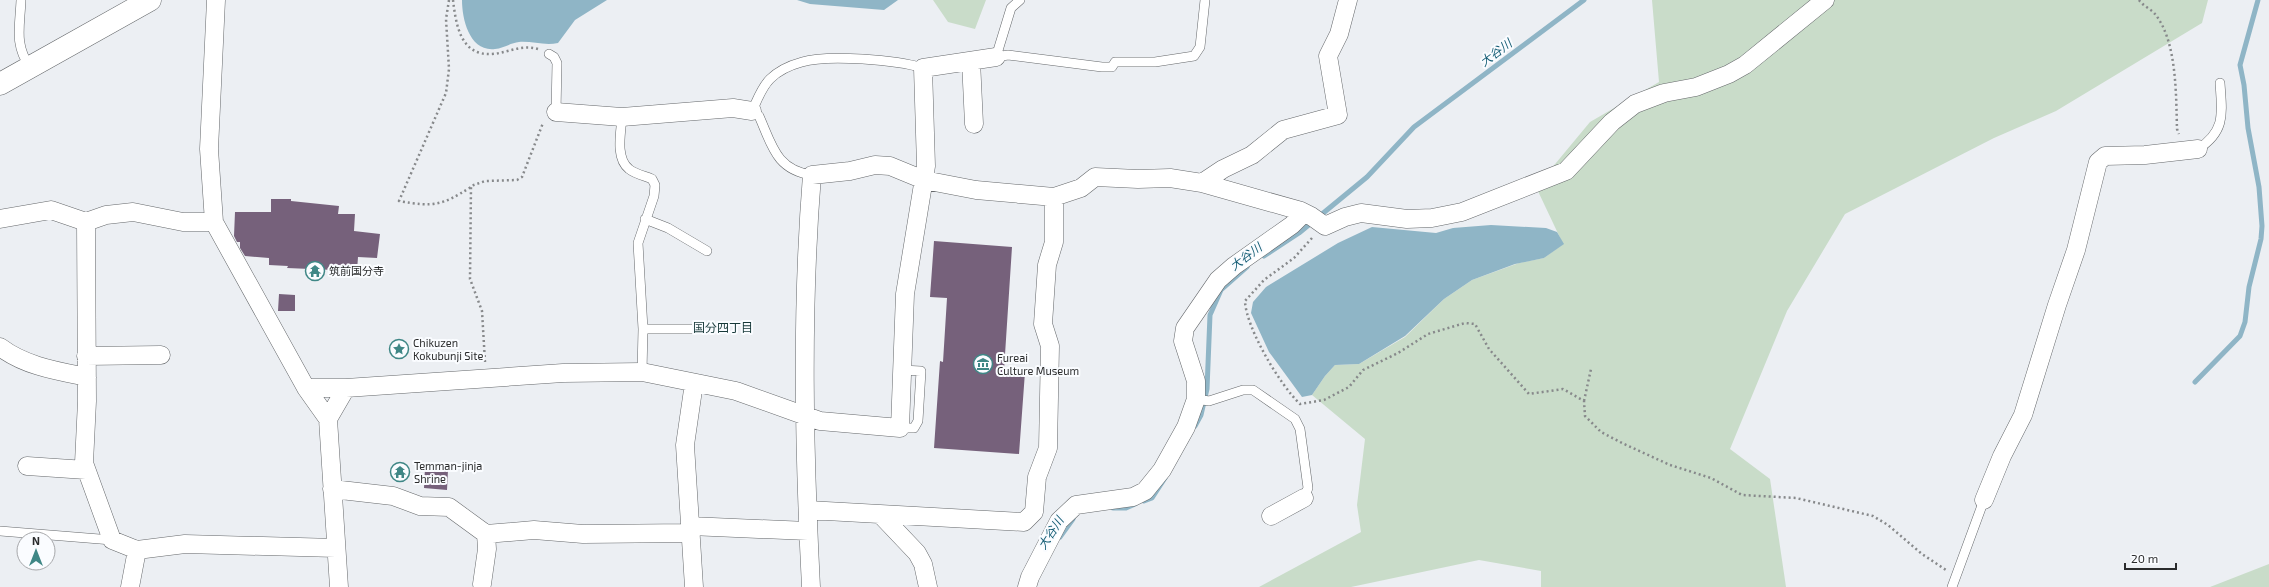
<svg xmlns="http://www.w3.org/2000/svg" width="2269" height="587" font-family="'Exo 2','Noto Sans JP',sans-serif">
  <rect width="100%" height="100%" fill="#eceff3"/>
  <path fill="#c9dcc9" d="M 933,0 L 986,0 L 975,29 L 948,22 Z
    M 1652,0 L 2208,0 L 2202,23 L 2056,111 L 1994,138 L 1845,214 L 1787,311 L 1730,449 L 1770,479 L 1786,587 L 1541,587 L 1541,571 L 1479,560 L 1351,587 L 1259,587 L 1361,532 L 1357,505 L 1365,439 L 1312,395 L 1325,376 L 1335,365 L 1359,364 L 1405,337 L 1444,299 L 1472,280 L 1519,263 L 1544,258 L 1563,244 L 1536,187 L 1590,122 L 1659,82 Z
    M 2269,564 L 2269,587 L 2210,587 Z"/>
  <path fill="#8fb5c6" d="M 462,0 L 607,0 L 575,20 L 558,43 C 545,46 532,41 519,42 C 511,43 503,48 495,49 C 470,52 462,20 462,0 Z
    M 797,0 L 898,0 L 884,10 L 810,4 Z
    M 1491,225 L 1546,228 L 1557,232 L 1564,244 L 1544,258 L 1515,264 L 1472,280 L 1444,299 L 1405,336 L 1359,364 L 1335,365 L 1325,376 L 1312,395 L 1302,397 L 1269,352 L 1251,313 L 1253,302 L 1266,287 L 1338,243 L 1372,227 L 1436,233 L 1453,228 Z"/>
  <g fill="none" stroke-linecap="round" stroke-linejoin="round">
    <path stroke="#8fb5c6" stroke-width="5" d="M 1264,256 L 1299,233 L 1367,177 L 1414,127 L 1584,0
      M 2195,382 L 2240,336 L 2245,322 L 2249,287 L 2261,239 L 2262,226 L 2259,187 L 2248,128 L 2244,85 L 2240,65 L 2258,0
      M 1195,426 L 1201,415 L 1207,389 L 1210,315 L 1221,290 L 1247,267
      M 1144,501 L 1152,498 L 1165,478
      M 1113,508 L 1126,508 L 1135,504
      M 1060,537 L 1073,519"/>
  </g>
  <path fill="#76617b" d="M 271,199 L 291,199 L 291,201 L 339,206 L 338,214 L 355,214 L 354,231 L 380,234 L 377,258 L 358,257 L 357,271 L 287,268 L 288,266 L 269,265 L 269,258 L 245,256 L 240,248 L 240,242 L 237,242 L 234,236 L 235,212 L 271,212 Z
    M 934,241 L 1012,247 L 1004,370 L 1025,372 L 1019,454 L 934,448 L 940,361 L 943,362 L 947,298 L 930,297 Z
    M 279,294 L 295,295 L 295,311 L 278,311 Z
    M 425,468 L 448,470 L 447,490 L 424,488 Z"/>
  <g fill="none" stroke-linecap="round" stroke-linejoin="round">
    <g stroke="#65686b" stroke-width="10">
      <path id="lane" d="M 21,0 C 20,26 14,45 30,67
        M 1020,0 L 1011,8 L 996,57 L 1008,55 L 1102,67 L 1112,67 L 1115,62 L 1155,62 L 1194,56 L 1200,47 L 1205,0
        M 549,54 L 554,57 L 557,63 L 556,112
        M 622,117 C 621,132 615,158 629,169 C 635,174 645,176 652,179 L 655,185 L 654,196 L 638,243 L 643,329 L 642,372
        M 2198,149 C 2226,131 2222,113 2220,83
        M 812,175 C 776,170 772,145 759,116 L 752,111 C 757,101 761,88 770,79 C 778,71 791,65 802,62 C 828,54 897,60 923,68
        M 645,219 L 668,228 L 707,251
        M 643,329 L 706,329
        M 1196,399 L 1209,401 L 1243,390 L 1253,390 L 1295,419 L 1300,429 L 1308,488 L 1304,498
        M 900,428 L 914,428 L 918,421 L 921,371 L 902,370
        M 0,531 L 112,540
        M 1952,587 L 1984,500"/>
    </g>
    <g stroke="#65686b" stroke-width="19">
      <path id="street" d="M 216,0 L 209,149 L 214,222 L 306,388 L 328,419 L 339,587
        M 971,61 L 974,124
        M 556,112 L 622,117 L 733,108 L 752,111
        M 1202,183 L 1223,169 L 1252,155 L 1283,130 L 1338,115 L 1328,56 L 1339,34 L 1348,0
        M 0,219 L 51,210 L 86,222 L 106,215 L 133,212 L 183,222 L 214,222
        M 86,222 L 87,401 L 84,463 L 112,540 L 137,550 L 185,544 L 336,548
        M 0,347 C 25,366 57,371 87,377
        M 86,356 L 161,355
        M 306,388 L 346,388 L 563,373 L 642,372 L 736,391 L 820,421 L 900,428 L 905,294 L 926,166 L 923,68 L 996,57
        M 328,419 L 346,388
        M 27,466 L 86,470
        M 332,489 L 393,496 L 420,506 L 449,507 L 486,534
        M 1984,500 L 2002,456 L 2023,415 L 2057,305 L 2076,250 L 2098,162 L 2105,156 L 2145,155 L 2198,149
        M 808,510 L 1024,522 L 1034,512 L 1037,477 L 1048,448 L 1050,346 L 1043,324 L 1047,265 L 1054,242 L 1054,197
        M 880,514 L 917,553 L 923,564 L 928,587
        M 1271,516 L 1304,498
        M 690,526 L 808,531
        M 482,584 L 487,549 L 486,534 L 534,530 L 583,534 L 691,533
        M 130,587 L 137,550
        M 694,587 L 685,445 L 694,383
        M 811,587 C 804,450 801,312 812,175 L 850,171 L 875,165 L 890,166 L 924,180 L 976,190 L 1054,197 L 1081,188 L 1095,177 L 1138,179 L 1170,178 L 1202,183 L 1301,211 L 1311,216 L 1325,226 L 1345,217 L 1361,213 L 1407,219 L 1432,218 L 1462,212 L 1566,171 L 1612,122 L 1635,104 L 1664,93 L 1696,87 L 1729,74 L 1745,65 L 1825,0
        M 1027,587 L 1030,577 L 1059,521 L 1076,505 L 1133,497 L 1145,491 L 1162,470 L 1186,427 L 1196,399 L 1196,381 L 1183,341 L 1185,328 L 1218,280 L 1234,266 L 1292,225 L 1299,218 L 1301,211"/>
    </g>
    <g stroke="#65686b" stroke-width="23">
      <path id="secondary" d="M 0,84 L 150,0"/>
    </g>
    <path stroke="#87898b" stroke-width="2.5" stroke-dasharray="2 3" stroke-linecap="butt" d="M 449,0 L 446,19 L 449,69 L 446,93 L 399,201 C 434,207 441,206 471,187
      M 453,0 C 456,24 460,56 492,54 C 508,53 521,44 538,49
      M 2139,0 C 2143,6 2151,9 2155,14 C 2177,41 2176,95 2177,129 L 2179,134
      M 1312,238 L 1294,258 L 1264,280 L 1245,301 C 1246,328 1280,385 1300,404 L 1324,400 L 1349,387 L 1363,370 L 1398,353 L 1428,334 L 1465,323 L 1475,324 L 1489,349 L 1529,394 L 1563,389 L 1584,401 L 1585,416 L 1601,432 L 1622,443 L 1670,465 L 1711,478 L 1742,495 L 1796,498 L 1873,516 L 1888,525 L 1922,554 L 1946,570
      M 485,362 L 482,311 L 470,279 L 471,186 L 485,181 L 517,180 L 522,177 L 543,123
      M 1584,401 L 1591,369"/>
    <use href="#lane" stroke="#fff" stroke-width="9"/>
    <use href="#street" stroke="#fff" stroke-width="18"/>
    <use href="#secondary" stroke="#fff" stroke-width="22"/>
  </g>
  <defs>
    <g id="temple-ring" transform="scale(1)"><circle r="9.5" fill="#fafcff" stroke="#3f8786" stroke-width="1.5"/><path d="M0-6L5-2H3V0L6.5 2.5H4V6H1.5V3h-3V6H-4V2.5H-6.5L-3 0V-2H-5Z" fill="#3f8786"/></g>
    <g id="sight-ring" transform="scale(1)"><circle r="9.5" fill="#fafcff" stroke="#3f8786" stroke-width="1.5"/><path d="M0-6L1.8-2.2L6-1.7L2.9 1.2L3.7 5.4L0 3.3L-3.7 5.4L-2.9 1.2L-6-1.7L-1.8-2.2Z" fill="#3f8786"/></g>
    <g id="museum-ring" transform="scale(1)"><circle r="9.5" fill="#fafcff" stroke="#3f8786" stroke-width="1.5"/><path d="M0-6L6-3V-2H-6V-3ZM-5-1h2V3h-2ZM-1-1h2V3h-2ZM3-1h2V3H3ZM-6 4H6V6H-6Z" fill="#3f8786"/></g>
  </defs>
  <g fill-rule="evenodd">
    <use href="#temple-ring" x="315" y="271"/>
    <use href="#sight-ring" x="399" y="349"/>
    <use href="#museum-ring" x="983" y="364"/>
    <use href="#temple-ring" x="400" y="472"/>
  </g>
  <g text-anchor="middle" stroke-width="4" stroke-linejoin="round" paint-order="stroke">
    <g font-size="11" fill="#2a2b2c" stroke="#fafcff" text-anchor="start">
      <text x="329" y="275">筑前国分寺</text>
      <text x="413" y="347">Chikuzen<tspan x="413" dy="13">Kokubunji Site</tspan></text>
      <text x="997" y="362">Fureai<tspan x="997" dy="13">Culture Museum</tspan></text>
      <text x="414" y="470">Temman-jinja<tspan x="414" dy="13">Shrine</tspan></text>
    </g>
    <g font-size="12" font-style="italic" fill="#155d75" stroke="#fafcff">
      <text transform="translate(1496 53) rotate(-37)" y="4">大谷川</text>
      <text transform="translate(1246 257) rotate(-37)" y="4">大谷川</text>
      <text transform="translate(1051 533) rotate(-57)" y="4">大谷川</text>
    </g>
    <g font-size="12" fill="#163838" stroke="#fafcff">
      <text x="723" y="332">国分四丁目</text>
    </g>
  </g>
  <g transform="translate(36 551)"><circle r="19" fill="#fafcff" stroke="#a7a8ab"/>
  <path d="M0-3L7 15L0 10L-7 15Z" fill="#3f8786"/>
  <text y="-6" font-size="11" font-weight="bold" text-anchor="middle" fill="#2a2b2c">N</text>
  </g>
  <path d="M2125 563v6h51v-6" fill="none" stroke="#2a2b2c" stroke-width="2"/>
  <text x="2131" y="563" font-size="12" fill="#2a2b2c" stroke="#fafcff" stroke-width="3" paint-order="stroke">20 m</text>
</svg>
